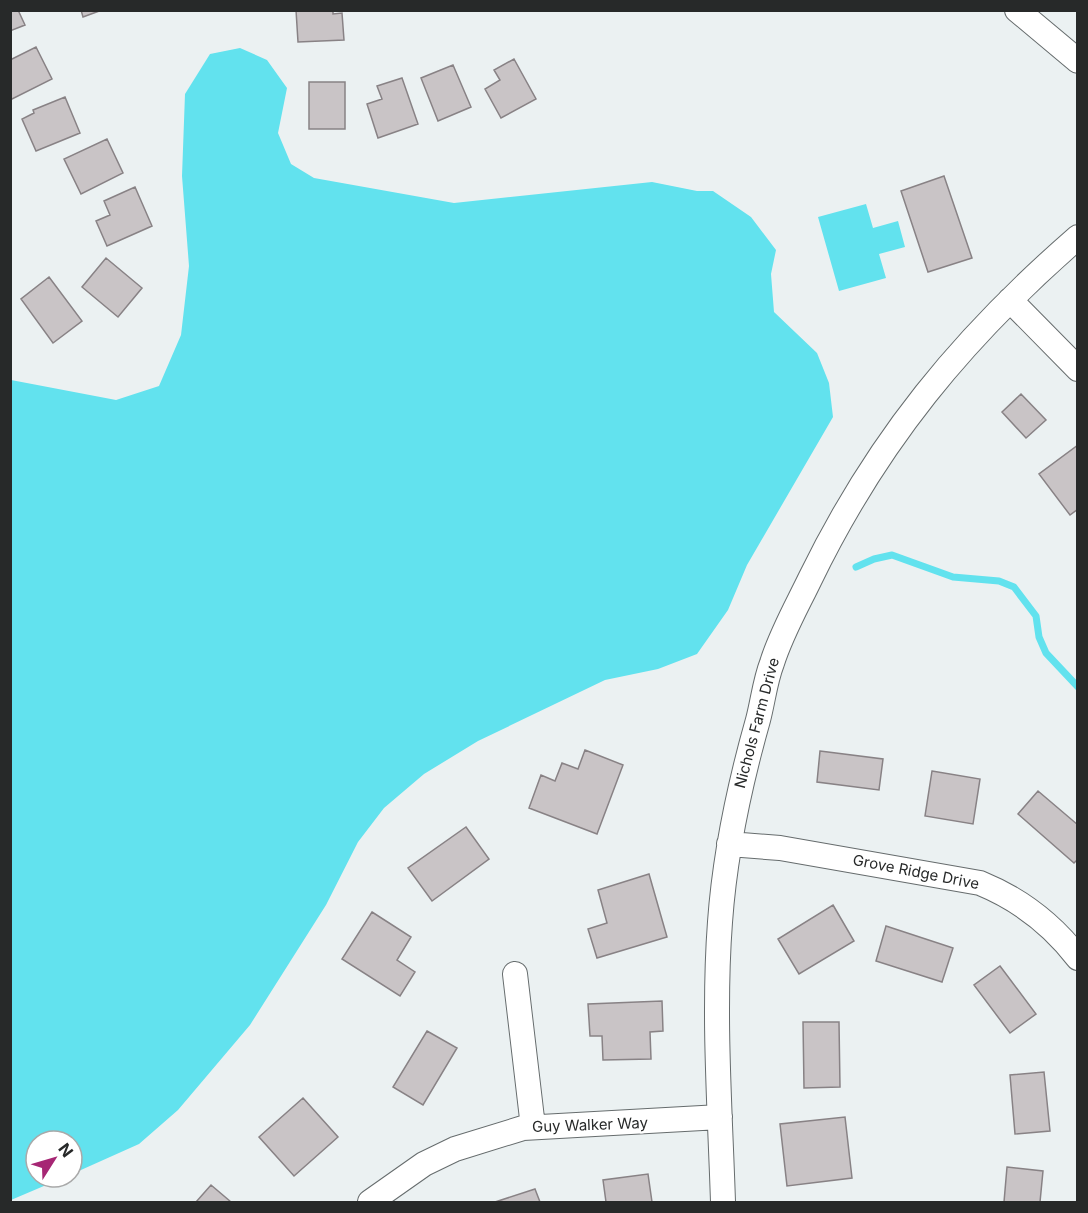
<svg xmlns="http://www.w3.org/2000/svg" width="1088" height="1213" font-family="Inter,sans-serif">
  <rect width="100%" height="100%" fill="#ebf1f2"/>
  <path fill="#62e2ee" d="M 240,48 L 267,60 L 287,88 L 278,133 L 291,164 L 314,178 L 454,203 L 652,182 L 697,191 L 713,191 L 751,217 L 776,250 L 771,274 L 774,312 L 817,353 L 829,383 L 833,417 L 747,565 L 728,610 L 697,654 L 658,669 L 605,680 L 478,741 L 424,774 L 384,808 L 358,842 L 326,905 L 250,1025 L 178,1110 L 139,1144 L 72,1174 L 72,1141 L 36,1141 L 36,1177 L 65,1177 L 11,1200 L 11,380 L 116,400 L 159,386 L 181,335 L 189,266 L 182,176 L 185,94 L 210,54 Z
    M 866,204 L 873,228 L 898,221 L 905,247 L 879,254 L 886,278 L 839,291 L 818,217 Z"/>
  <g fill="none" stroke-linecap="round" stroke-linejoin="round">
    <path stroke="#62e2ee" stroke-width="7" d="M 856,567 L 874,559 L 892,555 L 953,577 L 999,581 L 1014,587 L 1036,616 L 1039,637 L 1046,653 L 1078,687"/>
  </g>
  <path fill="#c9c4c6" stroke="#888285" stroke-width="1.5" d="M 10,10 L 18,10 L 25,25 L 10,31 Z
    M 81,10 L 102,10 L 83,17 Z
    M 296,10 L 333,10 L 333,14 L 342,13 L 344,40 L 298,42 Z
    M 36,47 L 52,79 L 10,100 L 10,60 Z
    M 514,59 L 536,99 L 501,118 L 485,89 L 500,80 L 494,70 Z
    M 453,65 L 471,107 L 438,121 L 421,78 Z
    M 402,78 L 418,124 L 378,138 L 367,104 L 382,99 L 377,86 Z
    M 309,82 L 345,82 L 345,129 L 309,129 Z
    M 65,97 L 80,133 L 36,151 L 22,119 L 34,113 L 33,110 Z
    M 107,139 L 123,173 L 81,194 L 64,159 Z
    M 944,176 L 972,258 L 928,272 L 901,191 Z
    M 135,187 L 152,226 L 107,246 L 96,221 L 110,215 L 104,201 Z
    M 106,258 L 142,288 L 118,317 L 82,287 Z
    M 49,277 L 82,321 L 53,343 L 21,299 Z
    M 1021,394 L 1046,420 L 1026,438 L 1002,412 Z
    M 1078,445 L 1078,509 L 1070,515 L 1039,474 Z
    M 585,750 L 623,765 L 597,834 L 529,808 L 541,775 L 555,781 L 562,763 L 578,769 Z
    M 820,751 L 883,759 L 879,790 L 817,782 Z
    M 932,771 L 980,779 L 973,824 L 925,816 Z
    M 1038,791 L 1078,825 L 1078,859 L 1074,863 L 1018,814 Z
    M 466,827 L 489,859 L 432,901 L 408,868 Z
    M 649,874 L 667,937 L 597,958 L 588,929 L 607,923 L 598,890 Z
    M 833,905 L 854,941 L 799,974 L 778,939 Z
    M 372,912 L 411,937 L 397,960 L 415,972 L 400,996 L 342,959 Z
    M 886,926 L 953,948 L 942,982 L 876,961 Z
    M 1000,966 L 1036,1014 L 1010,1033 L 974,985 Z
    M 662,1001 L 663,1031 L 650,1032 L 651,1059 L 603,1060 L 602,1036 L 590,1036 L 588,1004 Z
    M 803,1022 L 839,1022 L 840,1087 L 804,1088 Z
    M 427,1031 L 457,1048 L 423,1105 L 393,1087 Z
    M 1044,1072 L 1050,1131 L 1015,1134 L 1010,1075 Z
    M 303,1098 L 338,1137 L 294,1176 L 259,1137 Z
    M 845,1117 L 852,1178 L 787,1186 L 780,1124 Z
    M 1007,1167 L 1043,1171 L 1040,1202 L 1004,1202 Z
    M 648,1174 L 652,1202 L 606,1202 L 603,1180 Z
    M 211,1185 L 231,1202 L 196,1202 Z
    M 535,1189 L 540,1202 L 495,1202 Z"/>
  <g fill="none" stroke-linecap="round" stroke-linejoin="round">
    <g stroke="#666c6d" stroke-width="26">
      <path id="minor" d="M 1017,10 L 1078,61
        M 1010,300 L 1078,369
        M 729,844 L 780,848 L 980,883 C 1019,899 1052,924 1078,958
        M 515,974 L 533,1127
        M 370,1202 L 424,1164 L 455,1149 L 523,1128 L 720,1117
        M 723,1202 C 720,1109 713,1015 720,922 C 725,852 739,787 758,720 C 763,701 765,681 772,663 C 781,634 797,606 810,579 C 877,441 962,338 1078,237"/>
    </g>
    <use href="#minor" stroke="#fff" stroke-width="24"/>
  </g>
  <g text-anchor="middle" stroke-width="4.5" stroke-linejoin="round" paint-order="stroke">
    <g font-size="15" fill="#272929" stroke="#fff">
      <text transform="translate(757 723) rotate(-75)" y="5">Nichols Farm Drive</text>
      <text transform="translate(916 872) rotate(11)" y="5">Grove Ridge Drive</text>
      <text transform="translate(590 1125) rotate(-2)" y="5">Guy Walker Way</text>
    </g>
  </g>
  <rect width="1088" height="1213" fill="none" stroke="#272929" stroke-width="24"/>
  <g transform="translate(54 1159) rotate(53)"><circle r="28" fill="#ffffff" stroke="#a9a9a9" stroke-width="1.5"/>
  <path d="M0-4.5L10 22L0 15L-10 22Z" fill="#a62674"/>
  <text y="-9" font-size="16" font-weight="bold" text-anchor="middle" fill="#272929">N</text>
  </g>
</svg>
